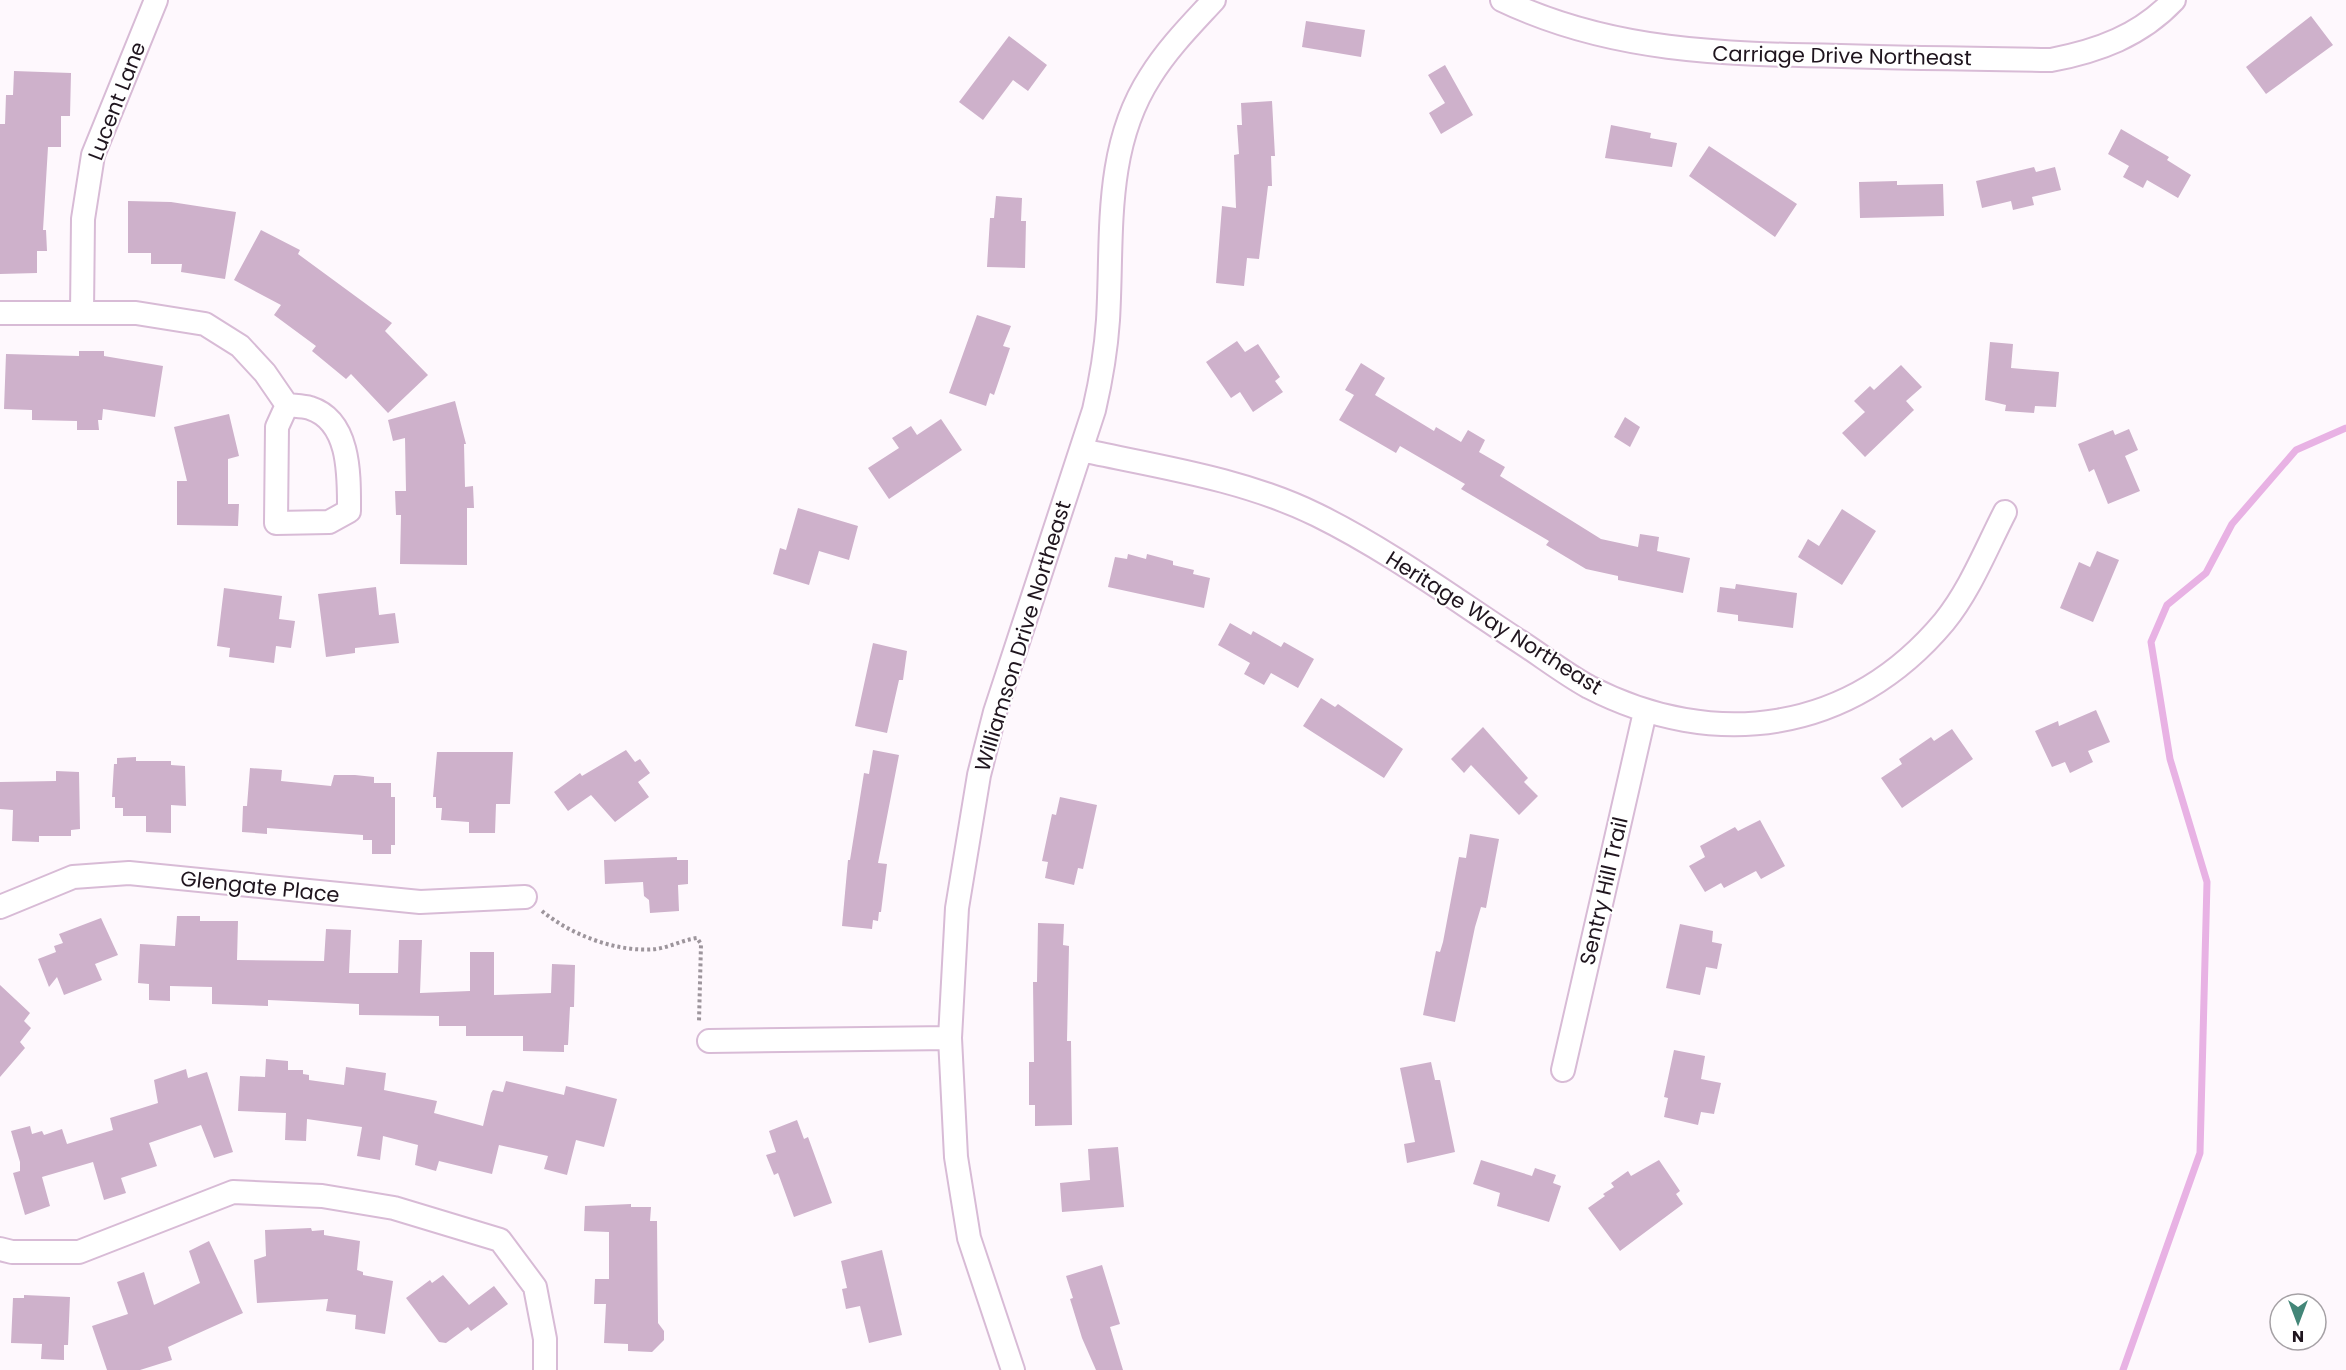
<svg xmlns="http://www.w3.org/2000/svg" width="2346" height="1370" font-family="Poppins,sans-serif">
  <rect width="100%" height="100%" fill="#fef8fd"/>
  <g fill="none" stroke-linecap="round" stroke-linejoin="round">
    <path stroke="#e8b2e4" stroke-width="7" d="M 2123,1370 L 2200,1153 L 2207,882 L 2170,759 L 2151,642 L 2167,605 L 2206,573 L 2232,524 L 2296,450 L 2346,428"/>
  </g>
  <path fill="#ceb1cb" d="M 2311,16 L 2333,45 L 2266,94 L 2246,67 Z
    M 1306,21 L 1365,30 L 1361,57 L 1302,47 Z
    M 1009,36 L 1047,65 L 1028,91 L 1013,80 L 983,120 L 959,102 Z
    M 1445,65 L 1473,115 L 1441,134 L 1429,113 L 1445,103 L 1428,75 Z
    M 14,71 L 71,73 L 70,116 L 61,116 L 61,147 L 48,147 L 43,230 L 46,230 L 47,251 L 37,251 L 37,273 L 0,274 L 0,124 L 5,124 L 6,95 L 13,95 Z
    M 1272,101 L 1275,156 L 1271,156 L 1272,186 L 1268,186 L 1259,259 L 1247,258 L 1244,286 L 1216,283 L 1222,206 L 1236,208 L 1234,155 L 1239,154 L 1237,125 L 1242,125 L 1241,103 Z
    M 1611,125 L 1651,133 L 1650,138 L 1677,143 L 1672,167 L 1605,158 Z
    M 2121,129 L 2169,157 L 2167,160 L 2191,175 L 2178,198 L 2147,180 L 2143,188 L 2123,177 L 2129,166 L 2108,154 Z
    M 1709,146 L 1797,204 L 1775,237 L 1689,176 Z
    M 2034,167 L 2036,172 L 2055,167 L 2061,190 L 2032,197 L 2034,205 L 2013,210 L 2011,201 L 1982,208 L 1976,181 Z
    M 1897,181 L 1897,185 L 1943,184 L 1944,216 L 1860,218 L 1859,182 Z
    M 996,196 L 1022,198 L 1021,221 L 1026,221 L 1025,268 L 987,267 L 990,218 L 994,218 Z
    M 128,201 L 171,202 L 236,212 L 225,279 L 181,272 L 182,264 L 151,264 L 151,253 L 128,253 Z
    M 261,230 L 300,250 L 298,254 L 392,323 L 385,331 L 428,375 L 388,413 L 351,374 L 346,379 L 312,351 L 316,346 L 274,315 L 281,305 L 234,280 Z
    M 977,315 L 1011,326 L 1003,346 L 1010,348 L 994,395 L 990,393 L 986,406 L 949,393 Z
    M 1237,341 L 1245,352 L 1258,344 L 1280,377 L 1275,381 L 1283,392 L 1253,412 L 1240,392 L 1231,398 L 1206,362 Z
    M 1990,342 L 2013,344 L 2011,368 L 2059,372 L 2056,407 L 2035,406 L 2034,413 L 2005,411 L 2006,405 L 1985,400 Z
    M 79,351 L 104,351 L 104,356 L 163,366 L 155,417 L 103,409 L 102,420 L 98,420 L 99,430 L 77,430 L 77,421 L 32,420 L 32,410 L 4,409 L 6,354 L 79,356 Z
    M 1361,363 L 1385,378 L 1375,395 L 1434,431 L 1436,427 L 1461,442 L 1468,430 L 1485,440 L 1479,452 L 1505,467 L 1500,476 L 1601,539 L 1638,547 L 1640,534 L 1659,537 L 1657,551 L 1690,558 L 1683,593 L 1618,580 L 1618,576 L 1586,569 L 1546,545 L 1549,541 L 1461,489 L 1465,484 L 1400,446 L 1396,453 L 1339,420 L 1354,395 L 1345,390 Z
    M 1901,365 L 1922,387 L 1906,401 L 1914,410 L 1865,457 L 1842,433 L 1865,412 L 1854,401 L 1870,386 L 1874,390 Z
    M 455,401 L 466,444 L 464,444 L 465,487 L 473,486 L 474,508 L 467,508 L 467,565 L 400,564 L 401,515 L 396,515 L 395,491 L 406,491 L 405,438 L 393,441 L 388,420 Z
    M 229,414 L 239,456 L 228,459 L 228,504 L 239,504 L 238,526 L 177,525 L 177,481 L 187,481 L 174,427 Z
    M 1625,417 L 1640,427 L 1630,447 L 1614,437 Z
    M 941,419 L 962,450 L 889,499 L 868,468 L 899,448 L 892,438 L 911,426 L 917,435 Z
    M 2129,429 L 2138,450 L 2125,456 L 2140,491 L 2108,504 L 2094,469 L 2089,472 L 2078,444 L 2113,430 L 2115,435 Z
    M 798,508 L 858,526 L 849,560 L 819,551 L 809,585 L 773,574 L 780,548 L 786,550 Z
    M 1842,509 L 1876,531 L 1842,585 L 1798,557 L 1808,539 L 1819,546 Z
    M 2097,551 L 2119,560 L 2093,622 L 2060,608 L 2079,562 L 2090,567 Z
    M 1128,554 L 1146,559 L 1147,554 L 1173,561 L 1173,565 L 1194,570 L 1193,574 L 1210,578 L 1204,608 L 1108,587 L 1115,557 L 1127,559 Z
    M 1736,584 L 1797,593 L 1793,628 L 1738,621 L 1738,615 L 1717,612 L 1720,587 L 1735,589 Z
    M 376,587 L 379,615 L 395,613 L 399,643 L 355,648 L 355,653 L 326,657 L 318,594 Z
    M 224,588 L 282,596 L 279,619 L 295,621 L 291,648 L 276,646 L 274,663 L 229,657 L 230,648 L 217,646 Z
    M 1230,623 L 1251,635 L 1253,631 L 1281,647 L 1284,642 L 1314,659 L 1298,688 L 1271,673 L 1264,685 L 1244,674 L 1250,663 L 1218,645 Z
    M 873,643 L 907,651 L 903,680 L 899,680 L 887,733 L 855,726 Z
    M 1321,698 L 1335,707 L 1338,704 L 1403,749 L 1384,778 L 1303,726 Z
    M 2096,710 L 2110,742 L 2088,751 L 2093,762 L 2070,773 L 2065,762 L 2052,767 L 2035,731 L 2058,721 L 2059,726 Z
    M 1483,727 L 1528,778 L 1524,782 L 1538,796 L 1519,815 L 1471,765 L 1464,773 L 1451,759 Z
    M 1952,729 L 1973,759 L 1902,808 L 1881,778 L 1902,764 L 1899,759 L 1931,737 L 1934,741 Z
    M 626,750 L 635,762 L 640,759 L 650,773 L 638,782 L 649,797 L 615,822 L 591,795 L 568,811 L 554,792 L 580,773 L 582,776 Z
    M 873,750 L 899,755 L 878,863 L 887,864 L 881,912 L 879,912 L 878,921 L 873,920 L 872,929 L 842,926 L 848,860 L 850,860 L 864,773 L 869,774 Z
    M 437,752 L 513,752 L 510,804 L 496,804 L 495,833 L 469,833 L 469,822 L 441,820 L 442,808 L 436,808 L 436,797 L 433,797 Z
    M 136,757 L 136,761 L 171,761 L 171,765 L 185,766 L 186,806 L 171,805 L 171,833 L 146,832 L 146,816 L 123,816 L 123,808 L 115,808 L 115,797 L 112,797 L 114,764 L 117,764 L 117,758 Z
    M 250,768 L 282,770 L 281,781 L 331,786 L 334,775 L 355,775 L 374,777 L 374,783 L 391,783 L 391,797 L 395,797 L 395,845 L 391,845 L 391,854 L 372,854 L 372,840 L 363,840 L 363,835 L 267,828 L 267,834 L 242,832 L 243,806 L 247,806 Z
    M 56,771 L 79,772 L 80,829 L 71,830 L 71,836 L 39,836 L 39,842 L 12,841 L 13,810 L 0,809 L 0,782 L 56,781 Z
    M 1060,797 L 1097,805 L 1083,869 L 1078,868 L 1074,885 L 1045,878 L 1048,862 L 1042,861 L 1052,814 L 1056,815 Z
    M 1760,820 L 1785,866 L 1761,879 L 1756,871 L 1724,888 L 1721,883 L 1705,892 L 1689,866 L 1705,857 L 1700,846 L 1735,827 L 1738,831 Z
    M 1470,834 L 1499,839 L 1486,908 L 1481,907 L 1475,927 L 1455,1022 L 1423,1015 L 1436,951 L 1440,952 L 1443,942 L 1459,857 L 1466,858 Z
    M 677,857 L 677,860 L 688,860 L 688,884 L 678,885 L 679,911 L 650,913 L 649,900 L 644,896 L 643,882 L 605,884 L 604,860 Z
    M 177,916 L 200,916 L 200,921 L 238,921 L 237,960 L 324,961 L 326,929 L 351,930 L 349,973 L 398,973 L 399,940 L 422,940 L 420,993 L 470,991 L 470,952 L 494,952 L 494,995 L 551,993 L 552,964 L 575,965 L 574,1007 L 570,1007 L 568,1045 L 564,1045 L 564,1052 L 523,1051 L 523,1036 L 466,1036 L 466,1026 L 439,1026 L 439,1016 L 359,1015 L 359,1004 L 268,1000 L 268,1006 L 212,1004 L 212,987 L 170,986 L 170,1001 L 149,1000 L 149,984 L 138,983 L 140,944 L 175,946 Z
    M 101,918 L 118,955 L 95,964 L 102,980 L 64,995 L 57,977 L 49,987 L 38,959 L 56,952 L 54,946 L 63,943 L 59,934 Z
    M 1038,923 L 1064,924 L 1063,945 L 1069,946 L 1067,1041 L 1071,1041 L 1072,1125 L 1035,1126 L 1035,1105 L 1029,1105 L 1029,1062 L 1034,1062 L 1033,982 L 1037,982 Z
    M 1680,924 L 1713,931 L 1712,942 L 1722,944 L 1717,969 L 1706,967 L 1700,995 L 1666,988 Z
    M 0,985 L 30,1013 L 24,1021 L 31,1028 L 20,1042 L 25,1048 L 0,1077 Z
    M 1674,1050 L 1705,1056 L 1701,1079 L 1721,1083 L 1714,1114 L 1701,1112 L 1698,1125 L 1664,1117 L 1668,1098 L 1664,1097 Z
    M 266,1059 L 288,1061 L 288,1070 L 303,1070 L 303,1074 L 309,1075 L 309,1080 L 344,1085 L 346,1067 L 386,1073 L 384,1090 L 437,1101 L 434,1113 L 483,1126 L 491,1093 L 493,1090 L 503,1092 L 506,1081 L 564,1095 L 566,1086 L 617,1099 L 604,1147 L 576,1140 L 567,1175 L 544,1169 L 548,1156 L 499,1145 L 492,1174 L 439,1161 L 436,1171 L 415,1165 L 418,1145 L 383,1136 L 380,1160 L 357,1156 L 362,1127 L 307,1119 L 306,1141 L 285,1140 L 286,1113 L 238,1111 L 240,1076 L 265,1077 Z
    M 1431,1062 L 1435,1080 L 1440,1080 L 1455,1152 L 1407,1163 L 1404,1144 L 1415,1142 L 1400,1068 Z
    M 186,1069 L 188,1078 L 207,1072 L 233,1152 L 214,1158 L 201,1125 L 149,1143 L 157,1166 L 121,1178 L 126,1193 L 104,1200 L 93,1162 L 42,1177 L 50,1206 L 25,1215 L 13,1173 L 20,1171 L 20,1162 L 11,1131 L 30,1126 L 32,1134 L 42,1131 L 44,1135 L 62,1129 L 67,1144 L 113,1130 L 110,1118 L 158,1103 L 154,1080 Z
    M 797,1120 L 804,1139 L 808,1137 L 832,1203 L 794,1217 L 778,1173 L 774,1175 L 766,1155 L 776,1152 L 769,1131 Z
    M 1118,1147 L 1124,1207 L 1062,1212 L 1060,1183 L 1090,1180 L 1088,1149 Z
    M 1481,1160 L 1532,1176 L 1535,1168 L 1556,1175 L 1553,1183 L 1561,1186 L 1549,1222 L 1497,1206 L 1500,1193 L 1473,1184 Z
    M 1659,1160 L 1680,1191 L 1676,1194 L 1683,1204 L 1620,1251 L 1588,1208 L 1605,1196 L 1603,1194 L 1614,1187 L 1611,1183 L 1628,1171 L 1631,1176 Z
    M 631,1204 L 631,1207 L 651,1207 L 650,1221 L 657,1221 L 658,1323 L 664,1331 L 664,1340 L 652,1352 L 628,1351 L 628,1344 L 604,1343 L 606,1304 L 594,1304 L 595,1279 L 609,1279 L 609,1232 L 584,1231 L 585,1206 Z
    M 311,1228 L 312,1231 L 324,1230 L 324,1235 L 360,1241 L 357,1270 L 363,1272 L 363,1275 L 393,1281 L 385,1334 L 355,1329 L 356,1315 L 326,1311 L 328,1299 L 257,1303 L 254,1260 L 266,1256 L 265,1230 Z
    M 209,1241 L 243,1313 L 168,1347 L 172,1360 L 140,1370 L 107,1370 L 92,1326 L 128,1314 L 117,1282 L 144,1272 L 154,1305 L 200,1283 L 189,1251 Z
    M 882,1250 L 902,1335 L 869,1343 L 860,1306 L 846,1309 L 842,1289 L 847,1288 L 841,1261 Z
    M 1102,1265 L 1120,1324 L 1110,1327 L 1123,1370 L 1096,1370 L 1082,1338 L 1070,1299 L 1073,1298 L 1066,1276 Z
    M 443,1275 L 469,1305 L 494,1286 L 508,1304 L 471,1331 L 468,1327 L 446,1343 L 439,1342 L 406,1298 L 430,1280 L 432,1283 Z
    M 24,1295 L 70,1297 L 68,1345 L 64,1345 L 64,1360 L 41,1359 L 42,1344 L 11,1343 L 13,1298 L 24,1298 Z"/>
  <g fill="none" stroke-linecap="round" stroke-linejoin="round">
    <g stroke="#d8bbd6" stroke-width="26">
      <path id="street" d="M 1502,0 C 1611,52 1723,54 1841,56 C 1911,58 1981,59 2051,60 C 2098,51 2140,36 2174,0
        M 0,313 L 136,313 L 205,324 L 240,346 L 265,373 L 287,405 C 294,406 303,406 310,408 C 351,421 349,477 349,511 L 329,522 L 276,523 L 277,427 L 287,405
        M 82,313 L 83,219 L 93,155 L 156,0
        M 1081,450 C 1160,467 1244,479 1317,515 C 1390,551 1457,601 1525,645 C 1546,659 1567,675 1589,687 C 1715,752 1851,733 1944,622 C 1970,590 1986,549 2005,512
        M 0,907 L 73,877 L 129,873 L 420,902 L 525,897
        M 709,1041 L 950,1038
        M 1563,1070 L 1645,712
        M 0,1249 L 12,1252 L 79,1252 L 233,1192 L 322,1196 L 394,1208 L 500,1240 L 535,1287 L 545,1339 L 545,1370
        M 1013,1370 L 969,1238 L 956,1157 L 950,1038 L 957,908 L 979,775 L 995,712 L 1094,410 C 1101,380 1106,350 1108,320 C 1113,237 1103,150 1150,77 C 1168,48 1191,25 1214,0"/>
    </g>
    <path stroke="#9d959c" stroke-width="4" stroke-dasharray="3 3" stroke-linecap="butt" d="M 542,911 C 571,935 618,953 656,949 C 670,947 683,940 697,938 L 701,944 L 699,1021"/>
    <use href="#street" stroke="#fff" stroke-width="22"/>
  </g>
  <g text-anchor="middle" stroke-width="4.5" stroke-linejoin="round" paint-order="stroke">
    <g font-size="21" fill="#1f151e" stroke="#fff">
      <text transform="translate(1842 56) rotate(1)" y="7">Carriage Drive Northeast</text>
      <text transform="translate(117 101) rotate(-69)" y="7">Lucent Lane</text>
      <text transform="translate(1494 623) rotate(32)" y="7">Heritage Way Northeast</text>
      <text transform="translate(1023 636) rotate(-73)" y="7">Williamson Drive Northeast</text>
      <text transform="translate(260 887) rotate(6)" y="7">Glengate Place</text>
      <text transform="translate(1604 891) rotate(-77)" y="7">Sentry Hill Trail</text>
    </g>
  </g>
  <g transform="translate(2298 1322) rotate(180)"><circle r="28" fill="#ffffff" stroke="#a5a1a5" stroke-width="1.5"/>
  <path d="M0-4.5L10 22L0 15L-10 22Z" fill="#438678"/>
  <text y="-9" font-size="16" font-weight="bold" text-anchor="middle" fill="#1f151e">N</text>
  </g>
</svg>
